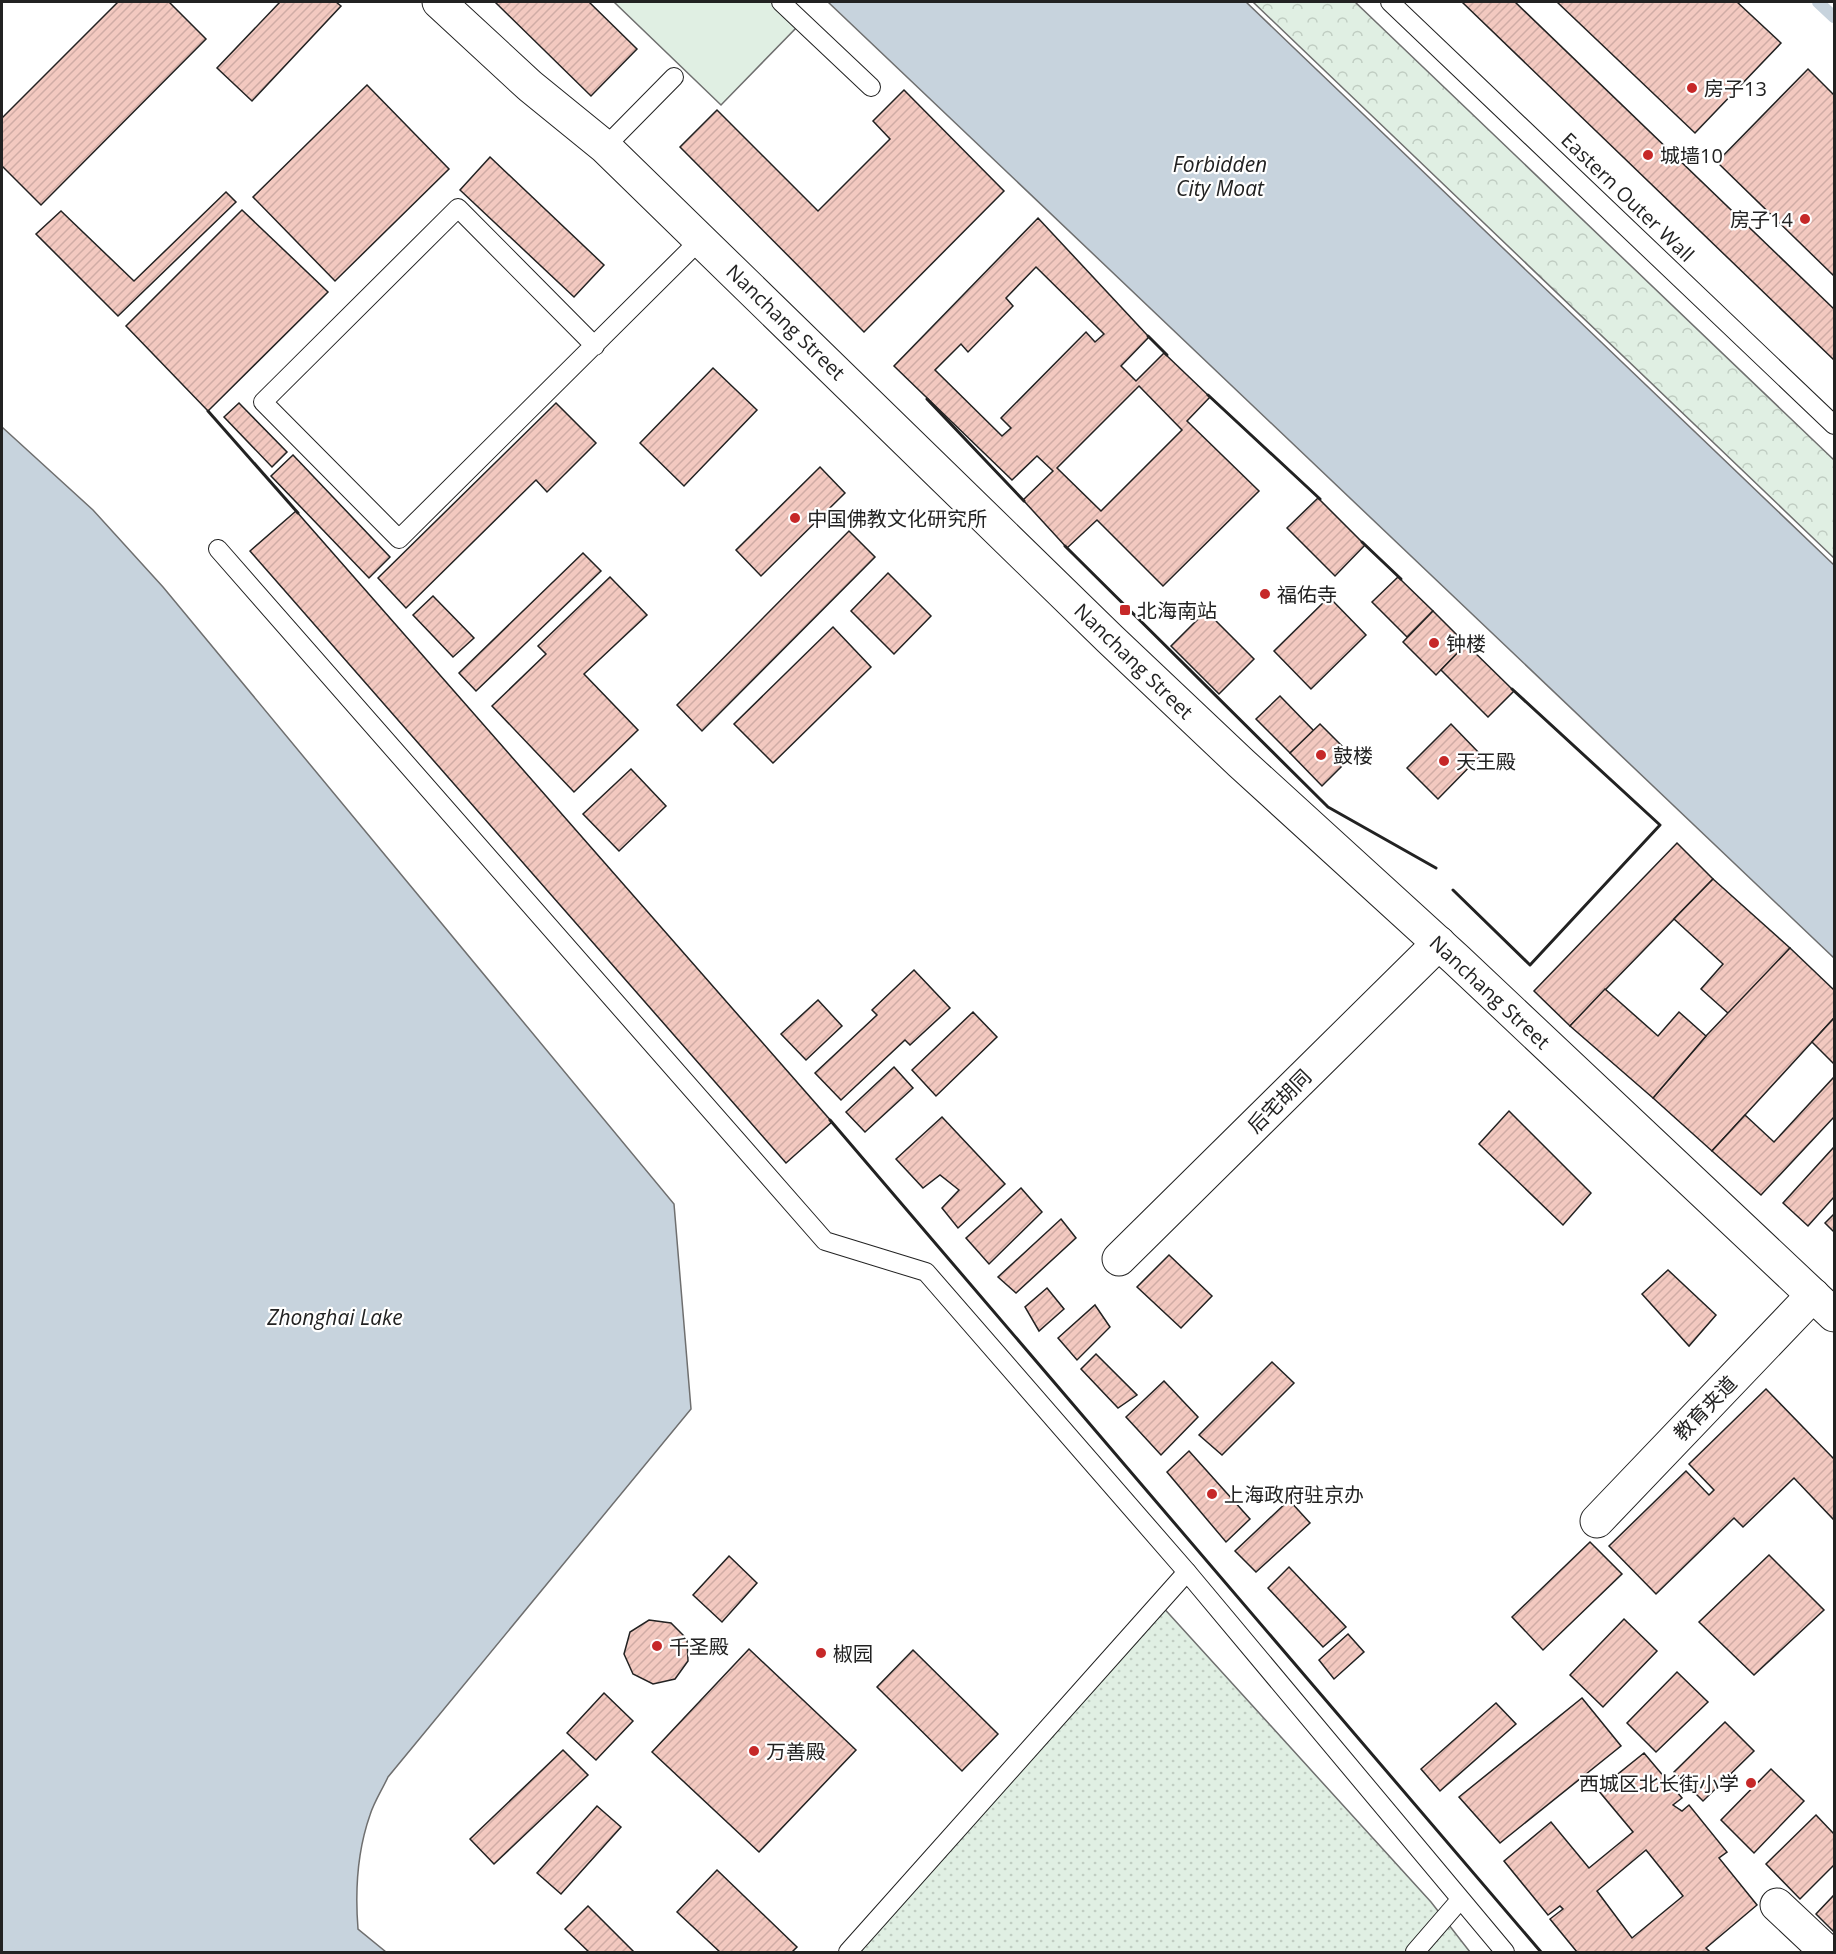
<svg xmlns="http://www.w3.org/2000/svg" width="1836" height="1954" font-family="'Open Sans','Noto Sans SC',sans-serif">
	<defs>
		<pattern id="grass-dots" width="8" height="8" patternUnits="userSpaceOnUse" patternTransform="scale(1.5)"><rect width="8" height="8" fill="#e0efe3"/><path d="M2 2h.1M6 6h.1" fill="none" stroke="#c0cdc2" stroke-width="1.8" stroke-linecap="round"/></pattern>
		<pattern id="forest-crowns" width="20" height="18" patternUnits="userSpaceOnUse" patternTransform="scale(1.5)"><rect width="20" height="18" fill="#e0efe3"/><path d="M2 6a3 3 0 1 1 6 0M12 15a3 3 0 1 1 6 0" fill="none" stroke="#c0cdc2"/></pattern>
		<pattern id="building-hatch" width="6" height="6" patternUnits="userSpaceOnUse" patternTransform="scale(1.5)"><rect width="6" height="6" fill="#f3c9c0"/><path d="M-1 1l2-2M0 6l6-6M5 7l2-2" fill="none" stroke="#d0aca5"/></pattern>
	</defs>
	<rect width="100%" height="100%" fill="#fff"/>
	<path fill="url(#grass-dots)" stroke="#6f6f6f" stroke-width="1.5" d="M1160,1604l271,298 39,50h-621z"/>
	<path fill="url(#forest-crowns)" stroke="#6f6f6f" stroke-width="1.5" d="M1253,2h102l479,458v98z"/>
	<path fill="#e0efe3" stroke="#6f6f6f" stroke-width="1.5" d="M614,2h158l26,24 -77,79z"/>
	<g fill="#c7d3dd" stroke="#6f6f6f" stroke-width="1.5">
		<path d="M828,2h418l588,563v393z"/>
		<path d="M2,427l91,83 70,77 511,617 17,205 -303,368c-6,13 -14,25 -18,38 -13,37 -15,76 -12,114l28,23h-384z"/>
	</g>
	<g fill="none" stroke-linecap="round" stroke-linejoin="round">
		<path stroke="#c7d3dd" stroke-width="12" d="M1818,2l16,15"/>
	</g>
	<g fill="url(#building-hatch)" stroke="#222" stroke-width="1.5" fill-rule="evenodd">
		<path d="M118,2h51l37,37 -165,166 -39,-39v-48z"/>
		<path d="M280,2h56l5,4 -89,95 -35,-33z"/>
		<path d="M495,2h94l48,47 -46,47z"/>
		<path d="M1462,2h53l319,307v51z"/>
		<path d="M1557,2h180l44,41 -86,90z"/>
		<path d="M1808,69l26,26v181l-117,-114z"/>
		<path d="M367,85l82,84 -114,112 -82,-84z"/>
		<path d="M904,90l100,101 -140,141 -184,-185 37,-37 101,101 72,-72 -17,-18z"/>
		<path d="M490,157l114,108 -30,32 -114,-107z"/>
		<path d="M226,192l10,10 -118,114 -82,-82 25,-23 73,70z"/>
		<path d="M242,210l86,82 -120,119 -82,-85z"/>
		<path d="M1038,218l111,119 -28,29 15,15 28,-28 46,44 -23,24 72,70 -96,95 -66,-66 -30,28 -44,-48 30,-29 -16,-15 -25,24 -118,-114zM1036,267l68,67 -9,8 -9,-10 -85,86 10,10 -9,8 -67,-66 26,-26 7,8 45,-46 -7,-8zM1139,386l43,44 -81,81 -44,-43z"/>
		<path d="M713,368l44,42 -73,76 -44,-43z"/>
		<path d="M239,403l48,49 -15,15 -48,-50z"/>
		<path d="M556,403l40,40 -49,49 -11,-12 -130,128 -28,-30z"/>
		<path d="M293,455l97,102 -21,21 -98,-102z"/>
		<path d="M820,467l25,26 -84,83 -25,-26z"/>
		<path d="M1318,498l47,47 -30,31 -48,-48z"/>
		<path d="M296,511l536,611 -46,41 -536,-612z"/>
		<path d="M849,531l26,26 -173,174 -25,-26z"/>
		<path d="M583,553l18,18 -125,120 -17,-18z"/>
		<path d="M888,573l43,43 -37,38 -43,-43z"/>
		<path d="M610,577l37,38 -63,59 54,56 -64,62 -82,-86 54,-52 -8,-8z"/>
		<path d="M1398,577l35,34 -26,26 -35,-35z"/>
		<path d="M433,596l41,42 -21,19 -40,-42z"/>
		<path d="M1329,597l37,38 -55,54 -37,-38z"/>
		<path d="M1206,611l48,48 -35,35 -48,-48z"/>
		<path d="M1433,611l33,33 -30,31 -33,-33z"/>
		<path d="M833,627l38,40 -98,96 -39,-39z"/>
		<path d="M1466,644l48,47 -26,26 -47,-47z"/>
		<path d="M1280,696l34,35 -24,22 -34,-34z"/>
		<path d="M1320,724l32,32 -30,30 -32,-33z"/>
		<path d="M1451,724l30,31 -43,44 -31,-31z"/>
		<path d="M631,769l35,37 -47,45 -36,-37z"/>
		<path d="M1677,843l36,36 -143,147 -36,-35z"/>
		<path d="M1713,879l77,69 -61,66 -28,-25 22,-25 -49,-45z"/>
		<path d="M1790,948l44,42v28l-122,133 -59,-53 53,-62z"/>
		<path d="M914,970l36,38 -40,37 -5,-5 -64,60 -26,-27 62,-58 -5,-5z"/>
		<path d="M1605,989l53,47 21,-24 27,24 -53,62 -83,-72z"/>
		<path d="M818,1000l24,26 -36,34 -25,-26z"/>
		<path d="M973,1012l24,25 -61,59 -24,-26z"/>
		<path d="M1834,1018v46l-22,-22z"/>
		<path d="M894,1067l19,21 -48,44 -19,-20z"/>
		<path d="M1834,1077v40l-73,78 -49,-44 33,-36 29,27z"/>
		<path d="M1509,1111l82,82 -28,32 -84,-81z"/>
		<path d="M942,1117l63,67 -47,44 -16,-20 17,-18 -19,-15 -17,13 -27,-29z"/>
		<path d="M1834,1147v50l-26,29 -25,-23z"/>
		<path d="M1021,1188l21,24 -53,52 -23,-26z"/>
		<path d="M1834,1214v18l-9,-9z"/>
		<path d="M1061,1219l15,19 -60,55 -18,-16z"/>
		<path d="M1169,1255l43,41 -31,32 -44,-41z"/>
		<path d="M1668,1270l48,45 -27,31 -47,-52z"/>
		<path d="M1047,1288l17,21 -25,22 -14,-24z"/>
		<path d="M1095,1305l15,22 -33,33 -19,-22z"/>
		<path d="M1096,1354l41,41 -19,13 -37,-39z"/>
		<path d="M1272,1362l22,21 -72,72 -23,-20z"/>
		<path d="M1164,1381l34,36 -37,38 -35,-38z"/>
		<path d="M1766,1389l68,70v61l-40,-42 -51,49 -9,-9 -78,76 -47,-48 77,-75 23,24 5,-5 -25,-26z"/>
		<path d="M1189,1451l61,68 -24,23 -59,-70z"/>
		<path d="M1289,1500l21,23 -54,49 -21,-21z"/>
		<path d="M1590,1542l32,32 -79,76 -31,-33z"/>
		<path d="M1769,1555l55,55 -70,65 -55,-53z"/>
		<path d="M729,1556l28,27 -35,39 -29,-27z"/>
		<path d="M1289,1567l57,60 -23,20 -55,-59z"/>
		<path d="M1624,1619l33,32 -54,56 -33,-32z"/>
		<path d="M649,1620l22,3 16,16 1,22 -13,18 -22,5 -20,-10 -9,-20 6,-22z"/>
		<path d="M1348,1634l16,18 -30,27 -15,-19z"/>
		<path d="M749,1649l107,101 -97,102 -107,-100z"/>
		<path d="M913,1650l85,84 -36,37 -85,-84z"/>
		<path d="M1677,1672l31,30 -52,50 -29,-29z"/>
		<path d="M604,1693l29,28 -37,39 -29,-27z"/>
		<path d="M1582,1698l39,48 -121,97 -41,-46z"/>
		<path d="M1496,1703l20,21 -76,67 -19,-22z"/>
		<path d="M1725,1722l29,29 -51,50 -29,-29z"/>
		<path d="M563,1750l25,25 -94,89 -24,-25z"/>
		<path d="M1644,1753l38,45 -9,7 9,6 7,-6 38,47 -8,6 38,47 -51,43 4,4h-133l-27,-33 13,-10 -3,-3 -12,9 -44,-54 47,-39 38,46 44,-36 -35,-42zM1646,1850l37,46 -51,42 -35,-47z"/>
		<path d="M1771,1769l33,32 -50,52 -33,-33z"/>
		<path d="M597,1806l24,21 -60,67 -24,-21z"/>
		<path d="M1816,1815l18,19v31l-34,34 -34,-35z"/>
		<path d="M717,1870l80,77 -5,5h-72l-43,-40z"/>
		<path d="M1834,1895v37l-18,-18z"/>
		<path d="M588,1906l46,46h-45l-24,-23z"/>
	</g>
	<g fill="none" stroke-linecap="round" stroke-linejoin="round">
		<defs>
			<g id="service">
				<path d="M781,2l90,85"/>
				<path d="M1390,2l444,423"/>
				<path d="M605,147l69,-70"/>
				<path d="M595,346l-137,-138 -195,194 136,137 302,-300"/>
				<path d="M218,549l607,692 101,31 261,300 318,380"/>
				<path d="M848,1952l339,-380"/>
				<path d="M1415,1952l45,-52"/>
			</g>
			<g id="minor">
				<path d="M1119,1259l320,-316"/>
				<path d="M1597,1521l216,-226"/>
				<path d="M1777,1905l50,47"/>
			</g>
			<path id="tertiary" d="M439,2l91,84 75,61 505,492 131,124 216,197 377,355"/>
		</defs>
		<use href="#service" stroke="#222" stroke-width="20"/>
		<use href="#minor" stroke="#222" stroke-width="35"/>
		<use href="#tertiary" stroke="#222" stroke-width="35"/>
		<use href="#service" stroke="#fff" stroke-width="18"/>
		<use href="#minor" stroke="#fff" stroke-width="33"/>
		<use href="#tertiary" stroke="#fff" stroke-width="33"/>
		<g stroke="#222" stroke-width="3">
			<path d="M1148,336l19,19"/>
			<path d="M1208,395l112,104"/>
			<path d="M927,399l97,102"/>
			<path d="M208,411l90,102"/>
			<path d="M1362,542l39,37"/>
			<path d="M1065,546l263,261 108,61"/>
			<path d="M1453,890l77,75 130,-140 -148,-136"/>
			<path d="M830,1120l711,832"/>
		</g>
	</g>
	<g fill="#c62828" stroke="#fff" stroke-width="2">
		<circle cx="1692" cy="88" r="6"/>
		<circle cx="1648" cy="155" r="6"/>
		<circle cx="1805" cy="219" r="6"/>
		<circle cx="795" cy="518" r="6"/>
		<circle cx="1265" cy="594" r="6"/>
		<rect x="1119" y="604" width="12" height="12" rx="3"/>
		<circle cx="1434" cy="643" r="6"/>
		<circle cx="1321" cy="755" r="6"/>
		<circle cx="1444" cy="761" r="6"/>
		<circle cx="1212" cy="1494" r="6"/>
		<circle cx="657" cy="1646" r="6"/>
		<circle cx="821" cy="1653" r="6"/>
		<circle cx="754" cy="1751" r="6"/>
		<circle cx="1751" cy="1783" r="6"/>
	</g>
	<g text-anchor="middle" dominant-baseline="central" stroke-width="4.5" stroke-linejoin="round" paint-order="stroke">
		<g font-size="20" fill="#222" stroke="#fff" text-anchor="start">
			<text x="1704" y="88">房子13</text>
			<text x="1660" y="155">城墙10</text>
			<text x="1793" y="219" text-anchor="end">房子14</text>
			<text x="807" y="518">中国佛教文化研究所</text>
			<text x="1277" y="594">福佑寺</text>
			<text x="1137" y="610">北海南站</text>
			<text x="1446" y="643">钟楼</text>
			<text x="1333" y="755">鼓楼</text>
			<text x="1456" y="761">天王殿</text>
			<text x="1224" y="1494">上海政府驻京办</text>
			<text x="669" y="1646">千圣殿</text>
			<text x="833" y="1653">椒园</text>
			<text x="766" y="1751">万善殿</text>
			<text x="1739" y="1783" text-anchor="end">西城区北长街小学</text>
		</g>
		<g font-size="20" fill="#222" stroke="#fff">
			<text transform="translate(1628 197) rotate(44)">Eastern Outer Wall</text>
			<text transform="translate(786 322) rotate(44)">Nanchang Street</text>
			<text transform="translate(1134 661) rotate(44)">Nanchang Street</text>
			<text transform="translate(1490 992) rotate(43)">Nanchang Street</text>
			<text transform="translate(1279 1101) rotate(-45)">后宅胡同</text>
			<text transform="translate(1705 1408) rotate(-46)">教育夹道</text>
		</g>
		<g font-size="21" font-style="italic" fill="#222" stroke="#fff">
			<text x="1220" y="164">Forbidden<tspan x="1220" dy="24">City Moat</tspan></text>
			<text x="335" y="1317">Zhonghai Lake</text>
		</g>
	</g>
	<rect width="1836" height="1954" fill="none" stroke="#222222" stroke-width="6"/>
</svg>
